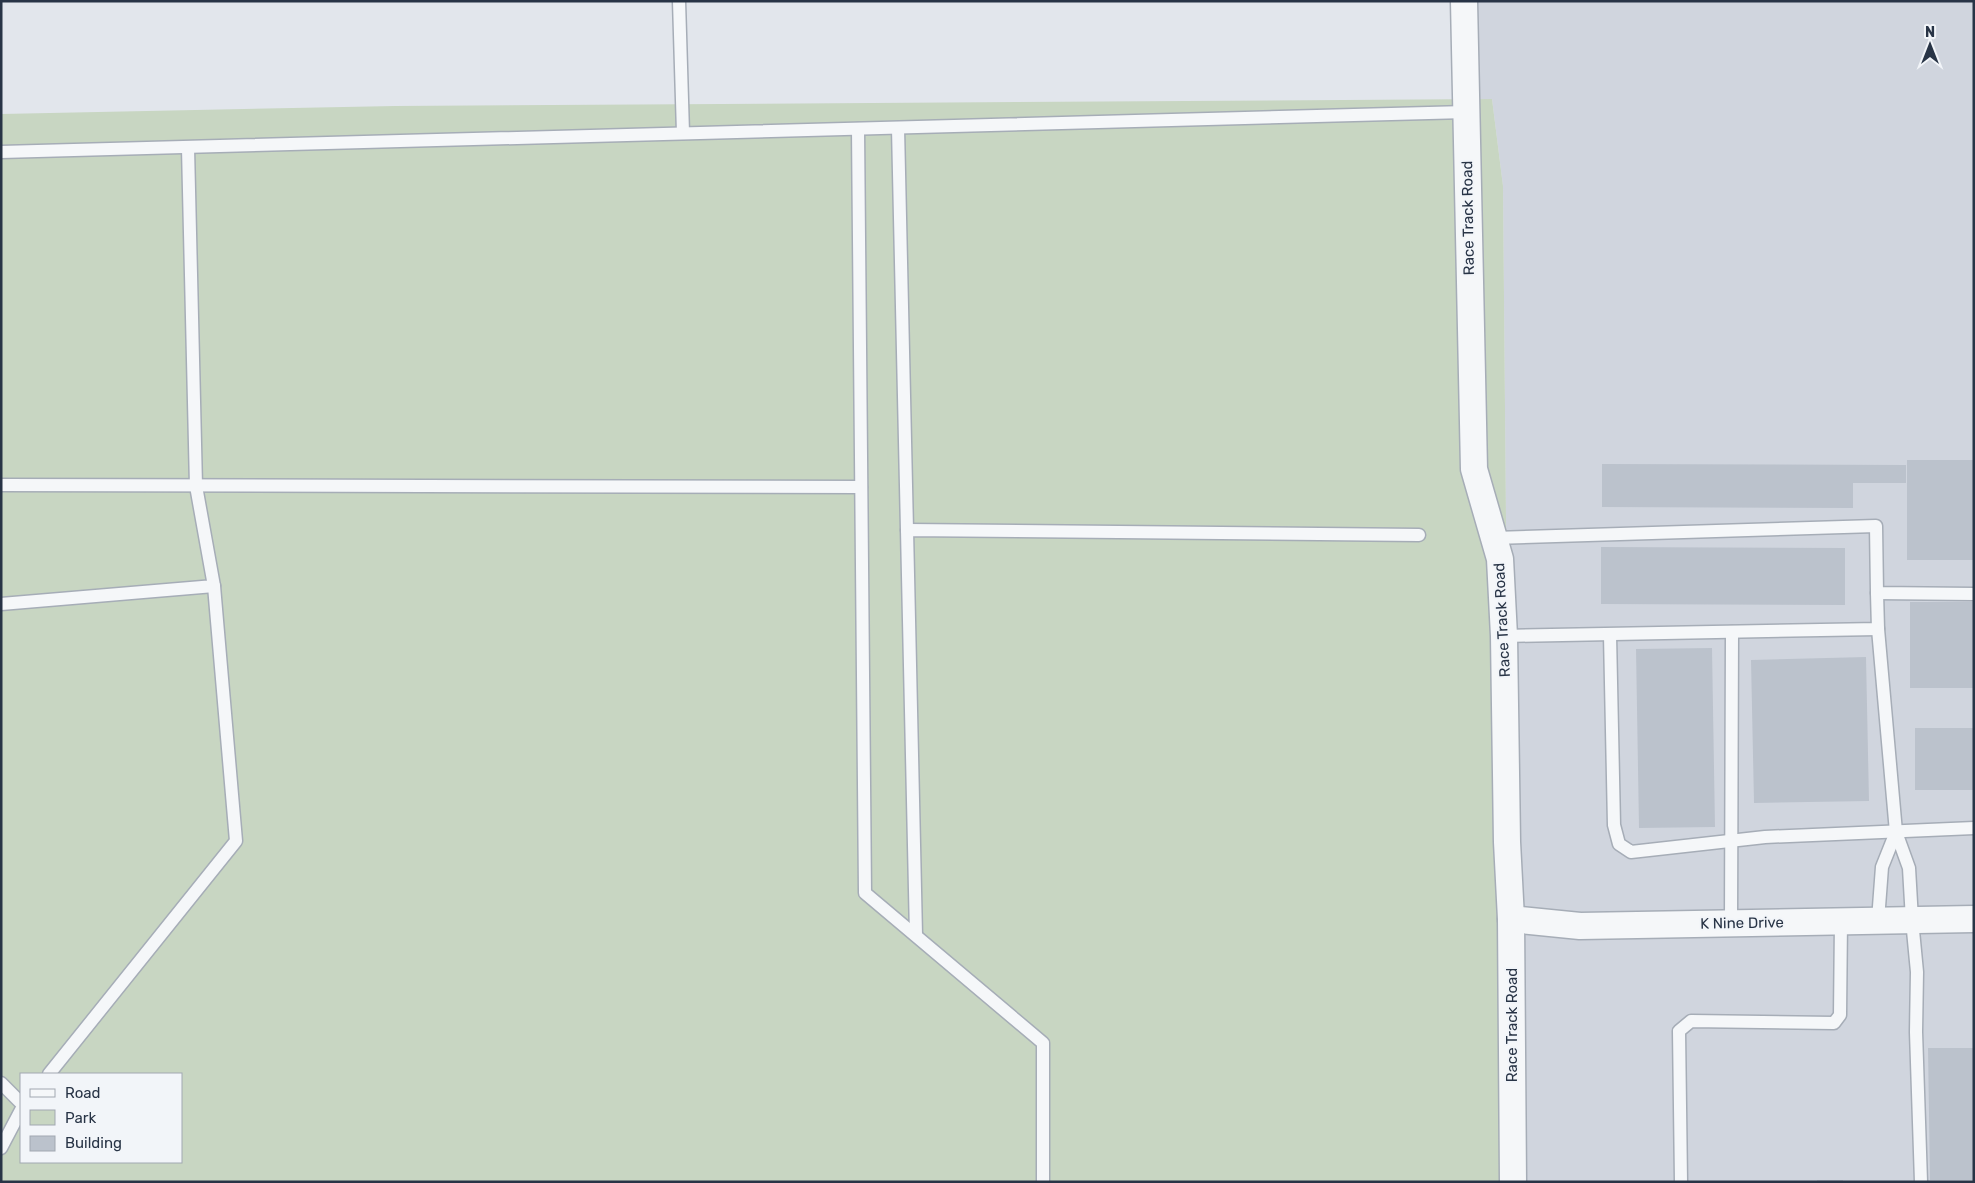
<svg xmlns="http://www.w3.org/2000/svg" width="1975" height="1183" font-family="Rubik,sans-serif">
	<rect width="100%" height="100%" fill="#e2e6ec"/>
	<path fill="#d0d5de" d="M1460,1h514v1181h-462l-9,-996 -11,-87h-31z"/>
	<path fill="#c8d6c2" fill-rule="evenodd" d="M1492,99l11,87 9,996h-1511v-1068l394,-8zM21,1074h160v88h-160z"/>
	<g fill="#bbc2cc">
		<rect x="1907" y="460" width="67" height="100"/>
		<path d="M1602,464l304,1v18h-53v25l-251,-1z"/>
		<path d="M1601,547l244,1v57l-244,-1z"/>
		<rect x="1910" y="602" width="64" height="86"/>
		<path d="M1712,648l3,179 -76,1 -3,-179z"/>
		<path d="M1866,657l3,144 -115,2 -3,-143z"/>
		<rect x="1915" y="728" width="59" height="62"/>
		<path d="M1928,1048h46v132h-44z"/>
		<rect x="1817" y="1180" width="26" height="2"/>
	</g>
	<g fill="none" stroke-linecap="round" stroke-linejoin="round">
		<defs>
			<g id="service">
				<path d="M679,1l4,132"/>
				<path d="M898,128l9,402"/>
				<path d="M858,129l7,764 178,150v139"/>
				<path d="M1,152l1465,-40"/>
				<path d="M1,485l860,2"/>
				<path d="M1494,538l382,-12 1,67 97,1"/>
				<path d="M1,604l213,-18 -18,-100 -8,-338"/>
				<path d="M1878,629l18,203 13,36 3,52 5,52 -1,60 5,150"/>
				<path d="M1610,635l4,190 5,19 12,8 134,-15 209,-9"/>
				<path d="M1504,636l374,-7 -1,-36"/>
				<path d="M1878,920l4,-53 14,-35"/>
				<path d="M1731,923l1,-291"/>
				<path d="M916,935l-9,-405 512,5"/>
				<path d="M49,1074l187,-233 -22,-255"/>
				<path d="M1,1083l20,20"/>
				<path d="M1,1148l20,-38"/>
				<path d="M1681,1182l-2,-151 12,-10 143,2 6,-8 1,-94"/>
			</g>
			<g id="minor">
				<path d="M1464,1l10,468 26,90 4,77 3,206 4,77 2,263"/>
				<path d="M1511,919l69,7 394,-7"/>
			</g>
		</defs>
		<use href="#service" stroke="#a6adb7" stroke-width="15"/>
		<use href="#minor" stroke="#a6adb7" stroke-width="29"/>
		<use href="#service" stroke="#f5f7f9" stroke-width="12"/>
		<use href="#minor" stroke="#f5f7f9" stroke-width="26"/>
	</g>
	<g text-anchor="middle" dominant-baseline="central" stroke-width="4" stroke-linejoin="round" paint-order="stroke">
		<g font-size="15" fill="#283446" stroke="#f2f5f9">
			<text transform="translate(1468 218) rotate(-91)">Race Track Road</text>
			<text transform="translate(1502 620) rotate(-93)">Race Track Road</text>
			<text transform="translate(1742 923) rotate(-1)">K Nine Drive</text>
			<text transform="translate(1512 1025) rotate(-90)">Race Track Road</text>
		</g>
	</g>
	<rect width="1975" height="1183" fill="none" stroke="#283446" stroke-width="5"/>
	<rect x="20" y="1073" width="162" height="90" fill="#f2f5f9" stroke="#a1a8b1"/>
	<rect x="30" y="1089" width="25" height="8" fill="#f5f7f9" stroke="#a1a8b1"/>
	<text x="65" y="1098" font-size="15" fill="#283446">Road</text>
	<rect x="30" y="1110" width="25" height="15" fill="#c8d6c2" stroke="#a1a8b1"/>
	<text x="65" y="1123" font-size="15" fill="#283446">Park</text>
	<rect x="30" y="1136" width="25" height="15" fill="#bbc2cc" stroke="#a1a8b1"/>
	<text x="65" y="1148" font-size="15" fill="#283446">Building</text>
	<g transform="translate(1930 45)" stroke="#f2f5f9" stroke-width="4" paint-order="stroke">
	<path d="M0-4L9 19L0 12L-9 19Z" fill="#283446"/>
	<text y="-8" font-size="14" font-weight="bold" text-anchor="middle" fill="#283446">N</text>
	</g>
</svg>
